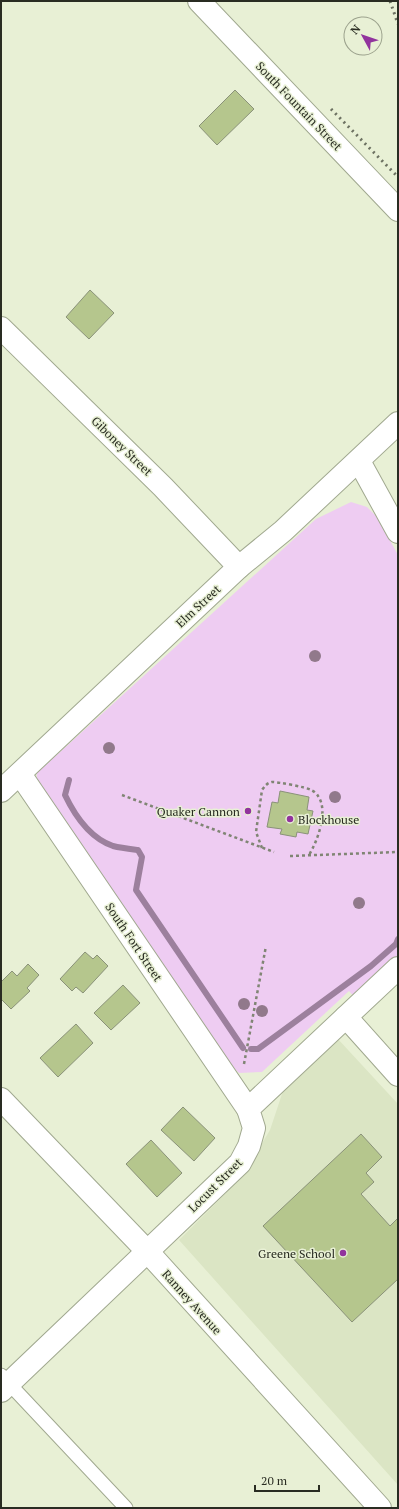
<svg xmlns="http://www.w3.org/2000/svg" width="399" height="1509" font-family="'PT Serif',serif">
	<rect width="100%" height="100%" fill="#e8f0d5"/>
	<path fill="#dbe5c4" d="M337,1038l61,66v381l-219,-245 63,-63 28,-47 13,-39z"/>
	<path fill="#eeccf2" d="M351,502l16,5 10,10 21,38v408l-41,37 -8,-9 -87,81 -23,1 -14,-14 -189,-271 1,-15 279,-254z"/>
	<g fill="none" stroke-linecap="round" stroke-linejoin="round">
		<g stroke="#9c809d" stroke-width="6">
			<path d="M69,780l-4,15c10,21 25,43 48,51 8,2 17,3 25,4l4,7 -6,33 107,158"/>
			<path d="M251,1049h7l113,-83 25,-22 2,-5"/>
		</g>
	</g>
	<g fill="#b5c68d" stroke="#8a9279">
		<path d="M235,90l19,19 -37,36 -18,-19z"/>
		<path d="M90,290l24,23 -25,26 -23,-22z"/>
		<path d="M280,791l29,6 -2,13 6,1 -5,23 -11,-2 -1,5 -16,-3 2,-5 -15,-2 5,-25 6,1z"/>
		<path d="M85,952l8,7 4,-4 11,11 -25,27 -7,-6 -4,4 -12,-12z"/>
		<path d="M28,964l11,11 -12,13 3,3 -19,18 -10,-10v-17l11,-11 5,5z"/>
		<path d="M123,985l17,18 -29,27 -17,-17z"/>
		<path d="M76,1024l17,19 -35,34 -18,-19z"/>
		<path d="M183,1107l32,31 -21,23 -33,-31z"/>
		<path d="M361,1134l21,23 -16,16 8,9 -13,12 29,32 8,-8v61l-46,43 -89,-96z"/>
		<path d="M151,1140l31,33 -25,24 -31,-33z"/>
	</g>
	<g fill="none" stroke-linecap="round" stroke-linejoin="round">
		<defs>
			<path id="service" d="M1,1375l125,133"/>
			<g id="minor">
				<path d="M199,1l199,209"/>
				<path d="M1,328l162,159 76,80"/>
				<path d="M359,461l39,71"/>
				<path d="M20,774l228,335"/>
				<path d="M1,791l238,-224 44,-36 115,-108"/>
				<path d="M346,1017l52,58"/>
				<path d="M1,1099l146,152 233,257"/>
				<path d="M1,1391l239,-228 9,-17 5,-18 -6,-19 150,-141"/>
			</g>
		</defs>
		<use href="#service" stroke="#a0a88f" stroke-width="15"/>
		<use href="#minor" stroke="#a0a88f" stroke-width="24"/>
		<g stroke="#808574" stroke-width="2.5" stroke-dasharray="3 3" stroke-linecap="butt">
			<path d="M122,795l152,57"/>
			<path d="M262,848l-6,-16 6,-42c3,-4 5,-7 10,-8 6,0 34,5 39,8 3,1 6,4 7,6 11,15 -1,46 -9,59"/>
			<path d="M290,856l108,-4"/>
			<path d="M244,1064l22,-118"/>
		</g>
		<use href="#service" stroke="#fff" stroke-width="13"/>
		<use href="#minor" stroke="#fff" stroke-width="22"/>
		<g stroke="#6d7262" stroke-width="3" stroke-dasharray="2 4" stroke-linecap="butt">
			<path d="M390,1l8,23"/>
			<path d="M331,109l67,68"/>
		</g>
	</g>
	<g fill="#91798b">
		<circle cx="315" cy="656" r="6"/>
		<circle cx="109" cy="748" r="6"/>
		<circle cx="335" cy="797" r="6"/>
		<circle cx="359" cy="903" r="6"/>
		<circle cx="244" cy="1004" r="6"/>
		<circle cx="262" cy="1011" r="6"/>
	</g>
	<g fill="#91339d" stroke="#e8f0d5" stroke-width="1.5">
		<circle cx="248" cy="811" r="4"/>
		<circle cx="290" cy="819" r="4"/>
		<circle cx="343" cy="1253" r="4"/>
	</g>
	<g text-anchor="middle" dominant-baseline="central" stroke-width="3" stroke-linejoin="round" paint-order="stroke">
		<g font-size="12" fill="#292c22" stroke="#e8f0d5">
			<text transform="translate(299 106) rotate(46)">South Fountain Street</text>
			<text transform="translate(122 446) rotate(44)">Giboney Street</text>
			<text transform="translate(198 606) rotate(-43)">Elm Street</text>
			<text transform="translate(134 942) rotate(56)">South Fort Street</text>
			<text transform="translate(215 1185) rotate(-45)">Locust Street</text>
			<text transform="translate(192 1302) rotate(48)">Ranney Avenue</text>
		</g>
		<g font-size="12" fill="#292c22" stroke="#e8f0d5" text-anchor="end">
			<text x="240" y="811">Quaker Cannon</text>
			<text x="298" y="819" text-anchor="start">Blockhouse</text>
			<text x="335" y="1253">Greene School</text>
		</g>
	</g>
	<rect width="399" height="1509" fill="none" stroke="#292c22" stroke-width="4"/>
	<g transform="translate(363 36) rotate(310)"><circle r="19" fill="#e8f0d5" stroke="#9ca28d"/>
	<path d="M0-3L7 15L0 10L-7 15Z" fill="#91339d"/>
	<text y="-6" font-size="11" font-weight="bold" text-anchor="middle" fill="#292c22">N</text>
	</g>
	<path d="M255 1485v6h64v-6" fill="none" stroke="#292c22" stroke-width="2"/>
	<text x="261" y="1485" font-size="12" fill="#292c22" stroke="#e8f0d5" stroke-width="3" paint-order="stroke">20 m</text>
</svg>
